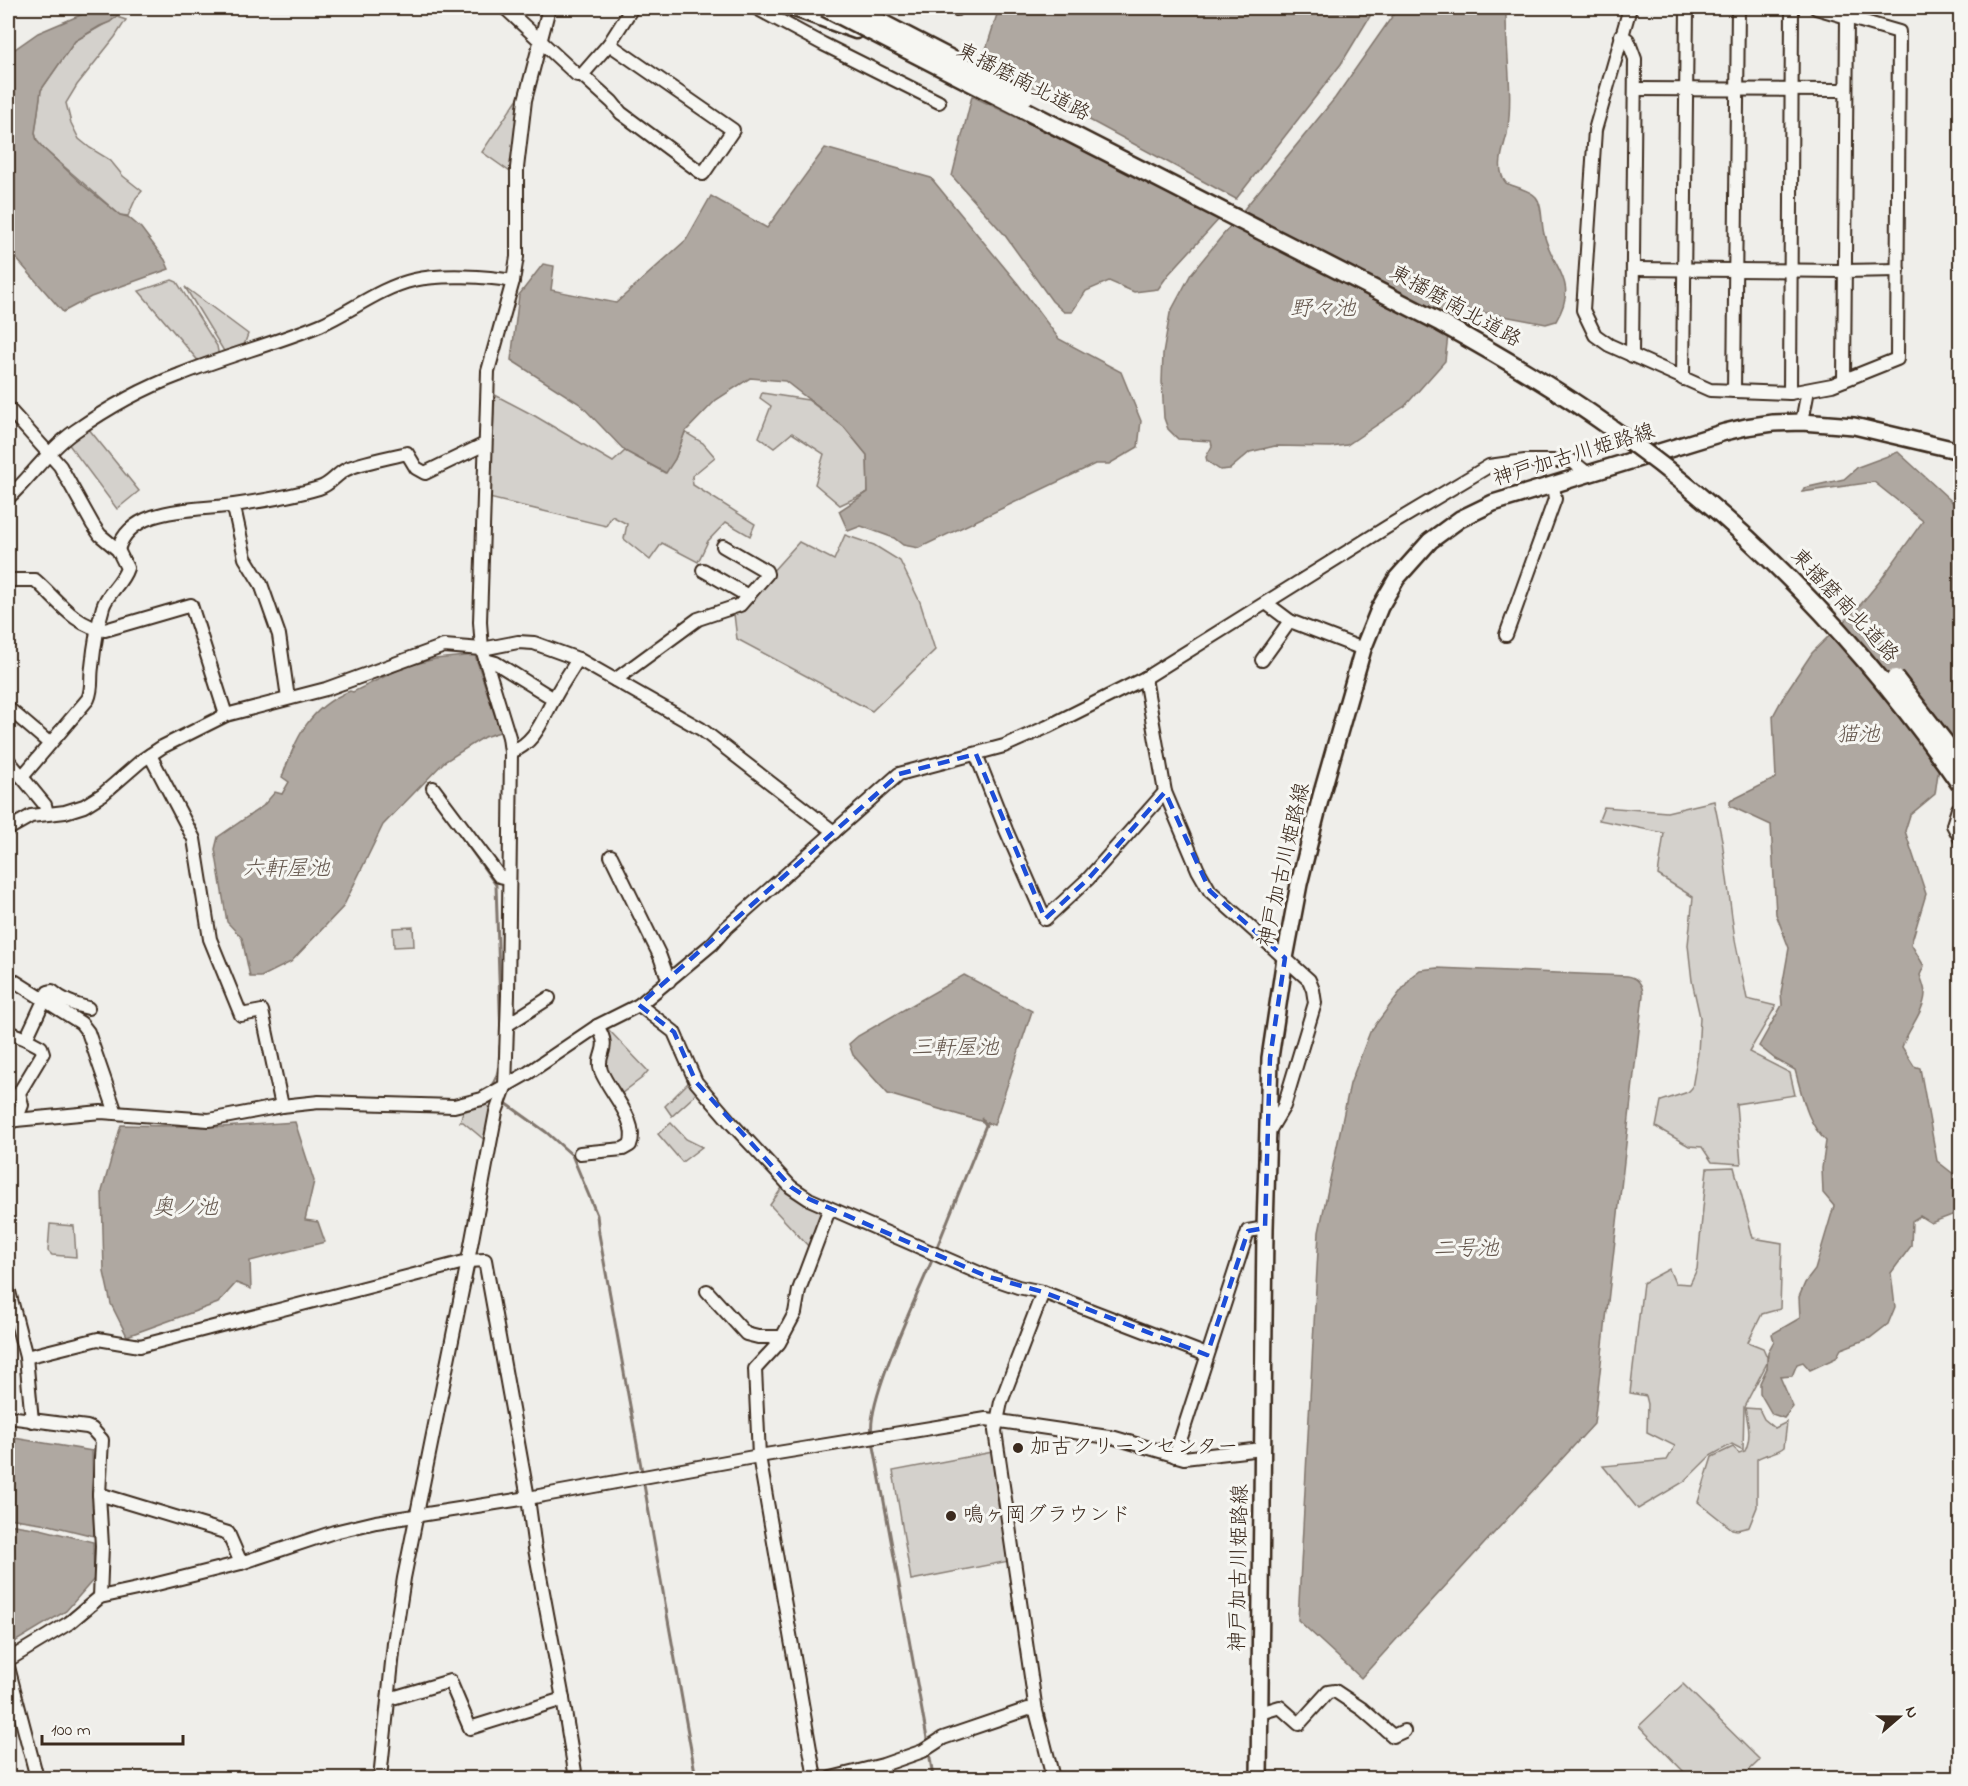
<svg xmlns="http://www.w3.org/2000/svg" width="1968" height="1786" font-family="'Indie Flower','Klee One',sans-serif">
	<rect width="100%" height="100%" fill="#efeeea"/>
	<filter id="ink" filterUnits="userSpaceOnUse"><feTurbulence type="fractalNoise" baseFrequency=".0167" numOctaves="2"/><feDisplacementMap in="SourceGraphic" scale="12" xChannelSelector="R" yChannelSelector="G"/><feConvolveMatrix kernelMatrix="1 2 1 2 8 2 1 2 1" color-interpolation-filters="sRGB"/></filter>
	<g filter="url(#ink)">
		<g fill="#d4d1cc" stroke="#887e75" stroke-width="1.5">
			<path d="M117,17l9,3 -11,17 -38,48 -11,18 5,20 8,16 11,9 20,12 13,16 19,15 -6,7 -8,18 -8,-1 -76,-66 -7,-8 -2,-8 6,-43 34,-49z"/>
			<path d="M518,98l4,2 -9,74 -31,-22z"/>
			<path d="M172,280l5,2 40,64 2,11 -18,7 -62,-73z"/>
			<path d="M185,287l63,47 -6,17 -17,2z"/>
			<path d="M762,393l46,7 36,27 23,28 1,37 -28,13 -25,-21 9,-30 -32,-21 -18,15 -15,-11 12,-31 -11,-8z"/>
			<path d="M495,395l40,21 78,46 12,-11 40,22 10,-14 10,-27 18,11 12,14 -23,19 1,9 62,39 -5,12 -24,-14 -18,19 -10,21 -36,-19 -12,17 -26,-21 3,-15 -15,-8 -6,10 -117,-28z"/>
			<path d="M88,428l51,63 -22,18 -50,-67z"/>
			<path d="M845,535l29,10 26,16 20,41 15,48 -63,61 -135,-72 -3,-25 65,-72 35,18z"/>
			<path d="M1714,801l8,39 13,100 12,59 29,7 -27,46 41,21 5,22 -59,9 5,60 -29,-2 -10,-15 -13,-1 -33,-19 5,-26 27,-9 4,-4 6,-35 2,-36 -8,-36 -4,-36 5,-48 -35,-22 6,-42 -65,-13 5,-13 63,5z"/>
			<path d="M413,927l1,19 -20,1 -1,-19z"/>
			<path d="M607,1028l41,43 -6,7 -24,18 -15,-29 1,-33z"/>
			<path d="M693,1078l6,11 -6,8 -21,19 -7,-10z"/>
			<path d="M483,1105h4l4,6 -4,31 -24,-20h-3l3,-10z"/>
			<path d="M671,1123l15,16 16,8 -20,15 -24,-28z"/>
			<path d="M1734,1167l19,71 29,5 -2,66 -18,5 -14,28 15,6 4,9v6l-23,44 -1,43 -11,-6 -22,12 -25,25 -47,28 -35,-43 64,-6 8,-14 -28,-14 1,-28 -2,-8 -16,-3 13,-110 26,-14 6,14 15,1 7,-15 10,-101z"/>
			<path d="M784,1185l41,26 -14,38 -41,-44z"/>
			<path d="M50,1224l24,2 2,31 -24,-2 -4,-4z"/>
			<path d="M1745,1408l14,1 5,10 11,9 12,-6 -3,25c-8,7 -18,6 -27,12v48l-8,20 -12,3 -5,-1 -34,-27 14,-45 21,-10 6,6 6,-2c7,-15 3,-27 0,-43z"/>
			<path d="M993,1452l16,109 -98,19 -18,-109z"/>
			<path d="M1683,1684l77,76 -19,18h-51l-51,-52z"/>
		</g>
		<g fill="#afa8a1" stroke="#81766d" stroke-width="1.5">
			<path d="M97,8h23v5l-10,9 -10,4 -25,15 -34,49 -6,43 2,8 7,8 39,36 37,30 8,2 13,11 24,32 4,9 -78,28 -28,15 -55,-63v-197l4,-1 26,-18z"/>
			<path d="M999,8h376l-34,56 -105,135 -254,-137z"/>
			<path d="M1398,8h108c-1,41 8,85 1,126 -4,16 -12,35 -1,49 9,4 24,7 30,14 7,9 5,26 8,37 9,37 36,46 12,87l-10,3 -80,-15 -6,1 -12,25 -3,26 -40,45 -58,39 -16,2 -56,-1 -25,6 -20,17 -10,1 -13,-9 -1,-4 6,-11 -1,-5 -33,-2 -10,-10 -4,-11 -2,-36 1,-28 7,-41 21,-39 144,-176z"/>
			<path d="M972,96l249,121 -53,58 -10,14 -24,3 -25,-11 -23,10 -14,21h-8l-12,-11 -48,-67 -52,-58z"/>
			<path d="M825,148l106,30 87,106 41,55 62,33 20,49 -3,26 -29,17h-14l-176,84 -16,-3 -9,-7 -33,-12 -13,5 -9,-20 29,-19 -1,-37 -23,-28 -59,-46 -35,-3 -34,22 -31,32 -10,27 -9,14 -41,-22 -45,-47 -69,-44 8,-65 24,-31 11,2 -3,24 65,13 70,-63 25,-44 56,32z"/>
			<path d="M1898,452l62,57v226l-19,17 -6,42 -25,21 -5,16 21,63 -15,50 13,22 -4,9c2,6 5,13 5,19 -1,18 -17,35 -23,53l12,19 6,2 17,93 23,18v33l-29,11 -11,-7 -8,5 -1,25 -20,27 4,34 -7,17 -18,14 -29,11 -5,9 -26,12 -7,-8 -6,2 -5,12 -12,1 13,30 -9,11 -12,-4 -12,-21v-10l7,-15 1,-16 6,-11 -2,-7 28,-16 -1,-21 6,-14 10,-13 19,-64 -11,-13 -1,-25 4,-27c-19,-17 -24,-47 -31,-71l-20,-11 -16,-13 23,-41 -1,-12 8,-45 -13,-34 -5,-89 -41,-19v-5l46,-23 -3,-62 13,-24 26,-39 49,-49 19,-23 43,-60 -49,-39 -72,10 2,-4 40,-9 14,-12z"/>
			<path d="M475,655l25,77 -16,5 -40,25 -61,63 -40,82 -52,55 -30,15h-11l-8,-39 -15,-16 -12,-73 3,-12 45,-31 12,-14 7,2 7,-12 -7,-5c15,-40 26,-69 68,-86l3,1 51,-25 31,-8z"/>
			<path d="M1437,968l190,8c10,1 16,8 16,19l-49,429 -233,254 -63,-58 21,-388 31,-148 20,-52 42,-56 8,-6z"/>
			<path d="M964,975l68,36 -38,114 -106,-31 -35,-39 -4,-11 9,-8z"/>
			<path d="M295,1122l19,59 -9,39 13,2 7,20 -75,19 1,28 -15,-6 -18,20 -91,33 -16,-32 -7,-32 -2,-81 19,-66 101,2z"/>
			<path d="M8,1437l84,14 2,85 -53,-13 -33,-5z"/>
			<path d="M8,1524l32,5 53,13 1,37 -28,32 -58,35z"/>
		</g>
		<g fill="none" stroke-linecap="round" stroke-linejoin="round">
			<g stroke="#81766d" stroke-width="3">
				<path d="M461,836l35,49 5,152"/>
				<path d="M492,1085c8,-11 7,-25 8,-39"/>
				<path d="M507,1104l39,28 26,23 25,60 2,19 43,238"/>
				<path d="M935,1252l51,-127 -4,-6"/>
				<path d="M872,1434c-6,-33 46,-140 61,-176"/>
				<path d="M873,1441l55,303"/>
				<path d="M643,1479l53,299"/>
				<path d="M929,1751l4,27"/>
			</g>
			<defs>
				<g id="minor">
					<path d="M505,8l72,67h5l27,-31 23,-36"/>
					<path d="M756,8l67,36 116,58"/>
					<path d="M955,8l2,1"/>
					<path d="M1630,8l-35,122 -12,180 12,25 14,10 101,45 80,3 26,-5 16,-3 65,-26 2,-327 -83,-24"/>
					<path d="M1621,35l7,5 7,19 -3,297"/>
					<path d="M582,75l30,27 9,11 82,61 30,-44 -124,-86"/>
					<path d="M1635,89l211,1"/>
					<path d="M1633,269l211,2 54,-1"/>
					<path d="M1683,379l4,-371"/>
					<path d="M1844,380l3,-363"/>
					<path d="M1734,391l4,-383"/>
					<path d="M1790,393l2,-385"/>
					<path d="M8,408l52,58 33,59 7,10 18,15 9,18c-5,16 -20,25 -24,39 -6,20 -9,40 -11,60 -2,12 1,21 -4,32l-66,78"/>
					<path d="M1802,422l6,-32"/>
					<path d="M8,498c23,-21 41,-49 67,-67 30,-21 69,-43 104,-56 46,-19 95,-31 141,-50 32,-14 59,-37 94,-45 25,-6 73,-4 99,1"/>
					<path d="M230,506l5,6 10,46 16,26 18,51 9,63"/>
					<path d="M118,550c12,-45 79,-39 116,-45 28,-4 58,-9 85,-17 11,-3 17,-13 26,-18 12,-7 47,-13 62,-17l9,15 9,5 60,-29"/>
					<path d="M703,570l45,26"/>
					<path d="M8,580h27c21,18 40,47 70,50l86,-25 35,110"/>
					<path d="M1266,603l24,18 73,28"/>
					<path d="M1506,635l49,-136 -2,-14"/>
					<path d="M485,660l11,3 58,36"/>
					<path d="M1262,660l28,-39"/>
					<path d="M1145,678l20,114 33,78 12,21 99,89 4,10 2,13 -31,103 -16,27"/>
					<path d="M615,680l83,-61 42,-14 27,-31 -1,-3 -43,-25"/>
					<path d="M8,708l41,35"/>
					<path d="M511,752c26,-10 32,-35 45,-57 7,-13 15,-24 22,-36"/>
					<path d="M976,754l30,76 39,89 43,-40 77,-87"/>
					<path d="M150,755l44,84 16,100 31,76 21,-4 20,95"/>
					<path d="M8,760l37,45 2,9"/>
					<path d="M433,788l66,88 9,2"/>
					<path d="M1960,808l-2,1 -5,16 7,13"/>
					<path d="M8,829l23,-13 34,-4 19,-6 19,-12 38,-33 21,-14 64,-32 100,-26 118,-43 38,3 36,-7 16,1 44,16 123,70 133,103"/>
					<path d="M611,856l48,98 10,27"/>
					<path d="M8,977l73,46 7,9 28,81"/>
					<path d="M639,1005l35,27 22,50 36,42 59,63 18,12 177,77 32,11 25,5 164,63"/>
					<path d="M507,1025l42,-27"/>
					<path d="M8,1032l18,7"/>
					<path d="M16,1120l6,-15 -3,-12 24,-40 -2,-6 -15,-8 22,-47 4,-1c11,10 22,14 36,17"/>
					<path d="M8,1123l8,-3 85,-8 108,8 73,-14 37,-4 135,4 28,-7 46,-26 71,-48 40,-20 73,-61 15,-17 172,-153 105,-28 43,-19 98,-49 242,-151 102,-61 36,-5h47l16,13"/>
					<path d="M580,1153l43,-4 7,-4c10,-23 -21,-53 -29,-74 -6,-17 12,-21 -4,-45"/>
					<path d="M8,1288l18,69 6,64"/>
					<path d="M707,1291l39,43 12,3h24"/>
					<path d="M1043,1292l-42,110 -6,29 41,280 17,67"/>
					<path d="M26,1357l72,-18 42,7 328,-85 17,-1 43,238 7,51 28,150 13,79"/>
					<path d="M8,1417l79,10 5,2 10,11 -3,54 129,39 13,30"/>
					<path d="M1175,1456l73,-225 17,-3"/>
					<path d="M99,1494l3,52 -2,51"/>
					<path d="M8,1660l61,-37 31,-26 37,-8 104,-26 93,-31 42,-10 152,-24 231,-42 227,-37 129,19 69,20 78,-9"/>
					<path d="M8,1667l29,111"/>
					<path d="M389,1699l61,-18 20,47 93,-29"/>
					<path d="M1260,1713l20,-6 19,17 29,-32 7,-1 27,18 31,27 11,-5"/>
					<path d="M380,1778l14,-135 10,-65 64,-317 28,-149 9,-25 3,-92 3,-243 -2,-15 -27,-88 -2,-27 8,-251 25,-90 4,-24v-89l8,-68 24,-92"/>
					<path d="M815,1778l-56,-322 -4,-87 24,-26 16,-30 4,-23 30,-80"/>
					<path d="M831,1778l52,-13 40,-14 20,-13 85,-29 8,2"/>
				</g>
				<path id="major" d="M1259,1778l6,-550 5,-170 15,-100 14,-74 22,-88 42,-147 17,-42 17,-29 33,-37 30,-22 33,-16 232,-71 21,-5 27,-4 29,-1 52,4 106,25"/>
				<path id="highway" d="M795,8l61,22"/>
			</defs>
			<use href="#minor" stroke="#3b2a1e" stroke-width="16"/>
			<use href="#major" stroke="#3b2a1e" stroke-width="20"/>
			<use href="#highway" stroke="#3b2a1e" stroke-width="21"/>
			<use href="#minor" stroke="#f6f6f2" stroke-width="12"/>
			<use href="#major" stroke="#f6f6f2" stroke-width="15"/>
			<use href="#highway" stroke="#f6f6f2" stroke-width="16"/>
			<defs>
				<g id="highway-bridge">
					<path d="M825,8l616,315c54,30 108,61 159,97 142,98 262,223 360,364"/>
					<path d="M853,8l172,89"/>
					<path d="M1895,678l65,84"/>
				</g>
			</defs>
			<use href="#highway-bridge" stroke="#3b2a1e" stroke-width="21" stroke-linecap="butt"/>
			<use href="#highway-bridge" stroke="#f6f6f2" stroke-width="16"/>
		</g>
	</g>
	<path fill="none" stroke="#1d4ed8" stroke-width="4.5" stroke-dasharray="12 8" stroke-linejoin="round" d="M976,754l69,165 43,-40 77,-87 45,99 75,67 -15,100 -5,170 -17,3 -41,124 -164,-63 -57,-16 -177,-77 -18,-12 -95,-105 -22,-50 -35,-27 260,-231z"/>
	<g fill="#3b2a1e" stroke="#f6f6f2" stroke-width="2">
		<circle cx="1018" cy="1448" r="6"/>
		<circle cx="951" cy="1516" r="6"/>
	</g>
	<g text-anchor="middle" dominant-baseline="central" stroke-width="6" stroke-linejoin="round" paint-order="stroke">
		<g font-size="21" fill="#3b2a1e" stroke="#f6f6f2">
			<text transform="translate(1023 83) rotate(27)">東播磨南北道路</text>
			<text transform="translate(1455 307) rotate(29)">東播磨南北道路</text>
			<text transform="translate(1574 456) rotate(-17)">神戸加古川姫路線</text>
			<text transform="translate(1844 606) rotate(47)">東播磨南北道路</text>
			<text transform="translate(1285 865) rotate(-77)">神戸加古川姫路線</text>
			<text transform="translate(1240 1568) rotate(-89)">神戸加古川姫路線</text>
		</g>
		<g font-size="21" fill="#3b2a1e" stroke="#f6f6f2" text-anchor="start">
			<text x="1030" y="1448">加古クリーンセンター</text>
			<text x="963" y="1516">鳴ヶ岡グラウンド</text>
		</g>
		<g font-size="22" font-style="italic" fill="#64564c" stroke="#f6f6f2">
			<text x="1323" y="310">野々池</text>
			<text x="1858" y="736">猫池</text>
			<text x="286" y="870">六軒屋池</text>
			<text x="955" y="1049">三軒屋池</text>
			<text x="185" y="1209">奥ノ池</text>
			<text x="1466" y="1250">二号池</text>
		</g>
	</g>
	<rect width="1968" height="1786" fill="none" stroke="#f6f6f2" stroke-width="30"/>
	<rect x="15" y="15" width="1938" height="1756" fill="none" stroke="#3b2a1e" stroke-width="2" filter="url(#ink)"/>
	<g transform="translate(1899 1717) rotate(70)" stroke="#f6f6f2" stroke-width="4.5" paint-order="stroke">
	<path d="M0-4.5L10 22L0 15L-10 22Z" fill="#3b2a1e"/>
	<text y="-9" font-size="16" font-weight="bold" text-anchor="middle" fill="#3b2a1e">N</text>
	</g>
	<path d="M42 1735v9h141v-9" fill="none" stroke="#3b2a1e" stroke-width="3"/>
	<text x="51" y="1735" font-size="18" fill="#3b2a1e" stroke="#f6f6f2" stroke-width="4.5" paint-order="stroke">100 m</text>
</svg>
